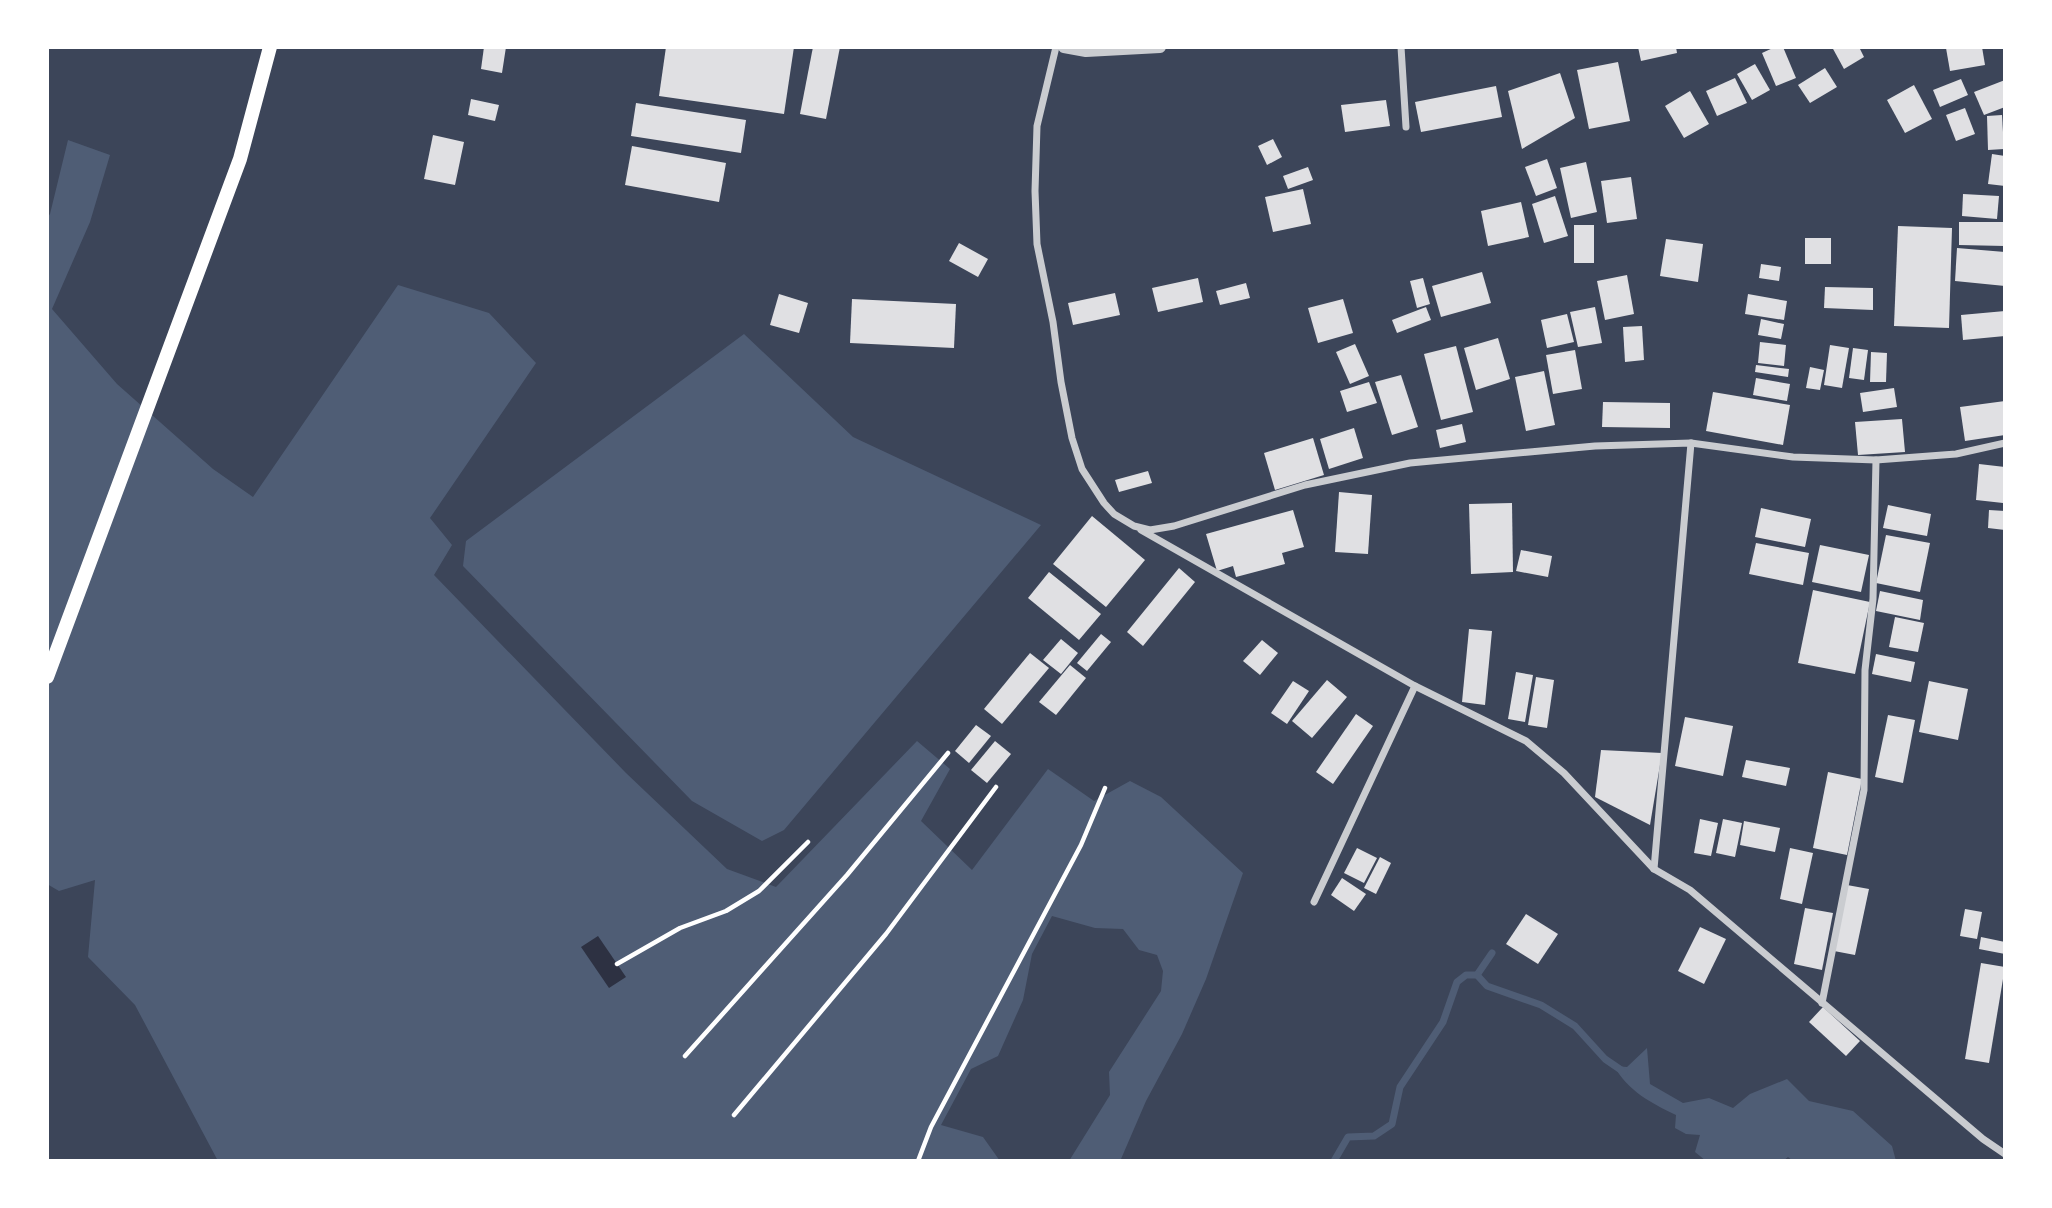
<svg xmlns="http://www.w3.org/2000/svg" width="2052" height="1208" font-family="Quicksand,sans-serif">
	<rect width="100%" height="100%" fill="#2d3142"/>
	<rect fill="#3c4559" x="47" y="47" width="1958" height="1114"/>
	<g fill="#4f5d75">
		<path d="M68,140l42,15 -20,67 -38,87 65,75 96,85 40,28 145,-212 91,28 47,50 -106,155 22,27 -18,30 192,198 101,96 49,18 141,-146 33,28 -29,52 51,49 76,-101 46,32 36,-20 31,16 82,76 -37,106 -24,55 -36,67 -25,58 -2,2h-50l41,-66 -1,-23 52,-81 2,-20 -6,-16 -18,-5 -16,-21 -28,-1 -43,-12 -20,38 -9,46 -25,56 -27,13 -30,56 42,12 17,24h-782l-83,-156 -47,-48 7,-77 -36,11 -12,-7v-666l3,-4z"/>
		<path d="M744,334l109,103 188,88 -257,305 -22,11 -70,-40 -229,-235 3,-25z"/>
		<path d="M1647,1048l3,36 33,19 26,-5 24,10 17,-14 37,-15 22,22 44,10 39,35 4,15h-103l-5,-4 -5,4h-77l-11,-9 5,-17 -14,-1 -11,-6 1,-13c-25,-12 -48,-24 -62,-49l13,1z"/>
	</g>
	<path fill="#2d3142" d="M598,936l28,41 -17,11 -28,-41z"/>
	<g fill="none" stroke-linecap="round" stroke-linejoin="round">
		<g stroke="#4f5d75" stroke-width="7">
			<path d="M1477,975l15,-22"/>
			<path d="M1334,1161l14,-24 26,-1 18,-12 8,-37 43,-65 14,-40 9,-7h11l10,11 54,19 34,21 30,33 19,13"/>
		</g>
	</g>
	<g fill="#e0e0e3">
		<path d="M484,47h22l-4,26 -21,-4z"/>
		<path d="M666,47h128l-10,67 -125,-18z"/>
		<path d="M813,47h27l-14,72 -26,-5z"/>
		<path d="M1638,47h38l1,6 -36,8z"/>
		<path d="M1775,47h8l13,31 -20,8 -14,-33z"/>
		<path d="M1832,47h27l5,10 -20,12z"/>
		<path d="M1982,47l3,18 -35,6 -4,-23z"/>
		<path d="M1618,62l12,59 -41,8 -12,-59z"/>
		<path d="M1755,64l15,26 -18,10 -15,-26z"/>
		<path d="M1825,68l12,19 -27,16 -12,-18z"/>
		<path d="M1560,73l15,45 -53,31 -14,-58z"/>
		<path d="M1735,78l12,25 -30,13 -11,-25z"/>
		<path d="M1961,79l7,16 -28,12 -7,-17z"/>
		<path d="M2005,80v27l-21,8 -10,-23z"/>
		<path d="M1914,85l18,34 -27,14 -18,-33z"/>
		<path d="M1496,86l6,31 -81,15 -6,-30z"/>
		<path d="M1690,91l19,33 -25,14 -19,-32z"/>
		<path d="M471,99l28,6 -4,16 -27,-6z"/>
		<path d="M1386,100l4,26 -45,6 -4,-27z"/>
		<path d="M636,103l110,17 -5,33 -110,-17z"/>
		<path d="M1965,108l10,26 -19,7 -10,-26z"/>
		<path d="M2002,115l2,34 -16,1 -1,-34z"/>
		<path d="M433,135l31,7 -9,43 -31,-6z"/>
		<path d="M1273,139l9,18 -15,8 -9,-19z"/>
		<path d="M632,146l94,17 -7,39 -94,-17z"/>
		<path d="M1992,154l13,2v30l-17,-2z"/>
		<path d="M1547,159l10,29 -21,8 -11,-29z"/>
		<path d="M1586,162l11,50 -26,6 -11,-50z"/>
		<path d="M1308,167l5,13 -25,9 -5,-13z"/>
		<path d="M1631,177l6,42 -30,4 -6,-42z"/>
		<path d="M1303,189l8,35 -38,8 -8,-35z"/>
		<path d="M1963,194l36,2 -2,23 -35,-3z"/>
		<path d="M1555,196l13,40 -24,7 -12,-39z"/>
		<path d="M1521,202l8,35 -41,9 -7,-35z"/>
		<path d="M1959,222h46v24l-46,-1z"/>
		<rect x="1574" y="225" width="20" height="38"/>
		<path d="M1898,226l54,2 -3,100 -55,-2z"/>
		<rect x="1805" y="238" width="26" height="26"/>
		<path d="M1666,239l37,5 -5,38 -38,-6z"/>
		<path d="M959,243l29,16 -10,18 -29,-16z"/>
		<path d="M1957,248l48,4v34l-50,-5z"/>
		<path d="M1761,264l20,3 -2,14 -20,-3z"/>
		<path d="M1482,272l9,31 -50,14 -9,-31z"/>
		<path d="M1627,275l7,39 -29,6 -8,-39z"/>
		<path d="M1198,278l5,24 -45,10 -6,-24z"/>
		<path d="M1423,278l7,26 -13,4 -7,-27z"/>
		<path d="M1246,283l4,15 -30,7 -4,-14z"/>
		<path d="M1825,287l48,1v22l-49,-2z"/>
		<path d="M1115,293l5,22 -47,10 -5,-22z"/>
		<path d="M779,294l29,9 -9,30 -29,-8z"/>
		<path d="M1748,294l39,7 -3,19 -39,-6z"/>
		<path d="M852,299l104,5 -2,44 -104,-5z"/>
		<path d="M1343,299l10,34 -35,10 -10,-35z"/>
		<path d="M1426,307l5,13 -34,13 -5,-13z"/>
		<path d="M1595,307l7,36 -24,4 -8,-35z"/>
		<path d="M2005,311v25l-42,4 -2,-25z"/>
		<path d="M1567,314l7,28 -27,6 -6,-28z"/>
		<path d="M1761,319l23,5 -3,15 -23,-4z"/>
		<path d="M1642,326l2,34 -19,2 -2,-35z"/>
		<path d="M1498,338l12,41 -34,11 -12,-42z"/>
		<path d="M1760,342l26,3 -2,21 -26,-3z"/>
		<path d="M1355,344l14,32 -19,8 -14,-32z"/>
		<path d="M1830,345l19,3 -7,40 -18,-3z"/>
		<path d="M1456,346l17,66 -32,8 -17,-66z"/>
		<path d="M1853,348l15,2 -4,30 -15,-2z"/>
		<path d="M1575,350l7,39 -29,5 -7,-39z"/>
		<path d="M1871,352l16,1 -1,29h-16z"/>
		<path d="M1756,365l33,4 -1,8 -33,-5z"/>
		<path d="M1810,367l14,3 -4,20 -14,-2z"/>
		<path d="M1544,371l11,54 -29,6 -11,-54z"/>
		<path d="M1401,375l17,52 -26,8 -17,-53z"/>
		<path d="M1756,378l34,6 -3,17 -34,-6z"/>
		<path d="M1369,382l8,21 -30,9 -7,-21z"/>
		<path d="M1894,388l3,19 -34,5 -3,-19z"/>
		<path d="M1713,392l77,13 -7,40 -77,-14z"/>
		<path d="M2005,401v34l-40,6 -5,-34z"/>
		<path d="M1603,402l67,1v25l-68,-1z"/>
		<path d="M1902,419l3,33 -47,3 -3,-33z"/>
		<path d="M1462,424l4,18 -26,6 -4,-18z"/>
		<path d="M1354,428l9,30 -34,11 -9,-30z"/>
		<path d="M1313,438l11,37 -49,15 -11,-37z"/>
		<path d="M1979,464l26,3 -2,36 -27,-3z"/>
		<path d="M1148,471l4,12 -33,9 -4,-12z"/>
		<path d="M1339,492l33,3 -4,59 -33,-2z"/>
		<path d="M1512,503l1,69 -42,2 -2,-70z"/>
		<path d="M1888,505l43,9 -4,22 -44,-8z"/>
		<path d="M1761,508l50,11 -6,28 -50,-10z"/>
		<path d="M1293,510l11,37 -22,6 3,11 -49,13 -3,-11 -16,5 -11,-37z"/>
		<path d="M1989,510l16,1v19l-17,-2z"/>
		<path d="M1092,516l53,44 -39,47 -53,-43z"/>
		<path d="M1886,535l44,8 -10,49 -44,-9z"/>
		<path d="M1756,543l53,10 -6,32 -54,-11z"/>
		<path d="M1820,545l49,10 -8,37 -49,-10z"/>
		<path d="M1521,550l31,6 -4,21 -32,-6z"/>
		<path d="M1179,568l16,14 -52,64 -16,-14z"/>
		<path d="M1049,572l52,42 -22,26 -51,-42z"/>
		<path d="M1813,590l57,12 -15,72 -57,-11z"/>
		<path d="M1880,591l43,9 -3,20 -44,-9z"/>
		<path d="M1895,617l29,6 -6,29 -29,-5z"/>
		<path d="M1469,629l23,2 -7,74 -23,-3z"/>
		<path d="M1101,634l10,8 -24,29 -10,-8z"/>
		<path d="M1061,639l17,14 -17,21 -18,-14z"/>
		<path d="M1262,640l16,13 -18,22 -17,-14z"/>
		<path d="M1030,653l19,15 -47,56 -18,-15z"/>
		<path d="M1876,654l39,8 -4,20 -39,-8z"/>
		<path d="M1070,665l16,13 -30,37 -17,-13z"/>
		<path d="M1516,672l17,3 -8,47 -17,-3z"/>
		<path d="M1536,677l18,3 -7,48 -19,-3z"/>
		<path d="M1327,680l20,17 -35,41 -20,-17z"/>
		<path d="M1293,681l16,10 -22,33 -16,-11z"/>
		<path d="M1929,681l39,8 -10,51 -39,-8z"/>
		<path d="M1356,714l17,12 -40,58 -17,-12z"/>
		<path d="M1888,715l27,5 -12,63 -28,-6z"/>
		<path d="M1685,717l48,9 -10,50 -48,-10z"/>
		<path d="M976,725l15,11 -22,27 -14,-12z"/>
		<path d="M995,741l16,13 -24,29 -16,-13z"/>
		<path d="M1601,750l61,3 -12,72 -55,-28z"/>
		<path d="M1746,760l44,8 -4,18 -44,-9z"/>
		<path d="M1828,772l34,7 -15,76 -34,-7z"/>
		<path d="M1700,819l18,4 -7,33 -17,-3z"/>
		<path d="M1723,819l19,4 -7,34 -19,-4z"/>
		<path d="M1744,821l36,7 -5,24 -35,-7z"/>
		<path d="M1357,848l20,10 -13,25 -20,-10z"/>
		<path d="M1790,848l23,5 -11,51 -22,-5z"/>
		<path d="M1380,857l11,6 -15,31 -12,-6z"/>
		<path d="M1342,878l24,16 -12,17 -23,-16z"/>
		<path d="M1847,885l22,4 -14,66 -21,-4z"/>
		<path d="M1805,908l28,5 -11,57 -28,-6z"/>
		<path d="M1965,909l17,3 -5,27 -17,-3z"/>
		<path d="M1526,914l32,20 -20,30 -32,-20z"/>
		<path d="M1700,927l26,12 -22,45 -26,-13z"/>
		<path d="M1981,937l24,5v12l-26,-5z"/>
		<path d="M1981,963l24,4 -16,96 -24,-4z"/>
		<path d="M1823,1007l37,34 -14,15 -37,-34z"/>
	</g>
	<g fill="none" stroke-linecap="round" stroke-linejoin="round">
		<g stroke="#fff" stroke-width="4.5">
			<path d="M617,964l63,-36 46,-17 33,-20 49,-49"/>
			<path d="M685,1056l162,-181 101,-122"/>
			<path d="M734,1115l152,-181 110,-147"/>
			<path d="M918,1161l13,-34 150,-282 24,-57"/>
		</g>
		<g stroke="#caccd0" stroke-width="7">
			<path d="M1056,47l-19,79 -2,65 2,53 16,78 8,60 11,56 10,31 22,34 10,11 20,12 16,4 24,-4 131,-41 105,-22 185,-17 96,-3 102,14 83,3 80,-6 49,-11"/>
			<path d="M1401,47l5,80"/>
			<path d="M1141,530l274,156 111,55 38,32 90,96 36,21 293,249 22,15"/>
			<path d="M1654,869l37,-426"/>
			<path d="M1314,902l101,-216"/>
			<path d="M1822,1003l42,-213 1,-120 8,-71 3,-139"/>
		</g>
		<path stroke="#caccd0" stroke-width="12" d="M1064,47l22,4 74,-4"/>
		<path stroke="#fff" stroke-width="14" d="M47,677l193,-518 30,-112"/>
	</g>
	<rect width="2052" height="1208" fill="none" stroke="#ffffff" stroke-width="98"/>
</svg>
